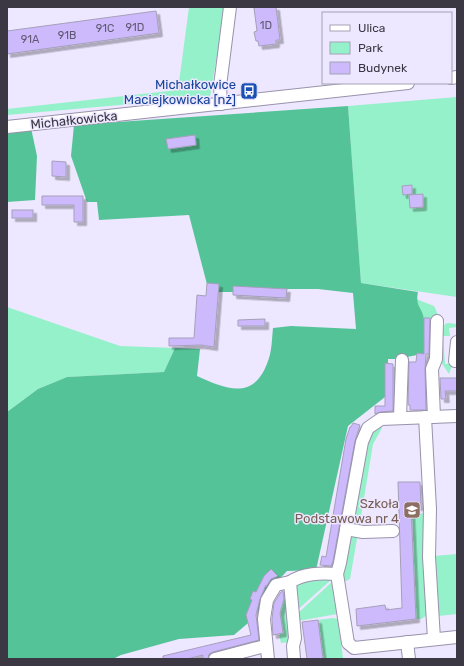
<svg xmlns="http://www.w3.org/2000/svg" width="464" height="666" font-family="Rubik,sans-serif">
	<defs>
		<filter id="shadow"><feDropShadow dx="3.5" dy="3.5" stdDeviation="0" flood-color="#0004"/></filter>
	</defs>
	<rect width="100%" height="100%" fill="#ede7ff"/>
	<g fill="#94f1c9">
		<path d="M189,7h36l-15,90 -203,18v-6l171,-19z"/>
		<path d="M457,97v200l-96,-14 -13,-177z"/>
		<path d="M416,299l18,7 6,13 -16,-1 -6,-13z"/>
		<path d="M7,307l113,39 55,2 -11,24 -97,5 -29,12 -31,23z"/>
		<path d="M448,323l9,1v3l-8,1 1,8h-7l2,28 8,-1 -4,11 -8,-12 1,-31 3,-7z"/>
		<path d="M382,423v5l-9,16 -14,84 -6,-5 14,-87z"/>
		<path d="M427,513l2,101 -8,5h-5l-4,-105z"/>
		<path d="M358,533l-8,46 -6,3 -1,-5 6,-38 2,-2z"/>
		<path d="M457,554v60l-19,2 -4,-60z"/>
		<path d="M332,579l-38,34 1,-32z"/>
		<path d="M333,581l4,33 -39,7 -1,-7z"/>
		<path d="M288,591l5,46 -4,5 -8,1 -2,-9 4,-1 -3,-20 -1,-1 3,-13h3z"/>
		<path d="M333,618l5,1 5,39 -20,1 -5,-39z"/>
	</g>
	<g fill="#55c398">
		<path d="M348,106l13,177 57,9c-3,15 4,15 6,27 2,9 0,25 0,35l-7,-1v2l-20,4h-9v5h-3v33l-37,29 -32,144 -29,1 -17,18 -16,29 -20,17 -55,4 -58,16 -8,4h-106v-247l31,-23 29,-12 97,-5 11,-24 25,1 -3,27c32,15 59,24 72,-18 3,-9 3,-21 4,-30l18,-2 65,3 -3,-36 -35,-4h-31l-32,3h-46l-20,-77 -90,5 -2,-18h-10l-16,-46 3,-31z"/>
		<path d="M31,128l6,28 -2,44 -28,2v-71z"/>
	</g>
	<g fill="#cdbafd" stroke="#a69fba" filter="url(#shadow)">
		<path d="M257,7h19l4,33h-4v4l-17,2 -1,-5h-2l-2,-9 3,-1 -3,-23z"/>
		<path d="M156,11l3,22 -152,21v-23z"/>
		<path d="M195,135l1,10 -28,4 -2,-10z"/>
		<path d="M52,161l14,1v15l-14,-1z"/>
		<path d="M412,185v9l-9,1 -1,-9z"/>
		<path d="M423,194v13l-13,1 -1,-13z"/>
		<path d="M42,196h41v26h-9v-17h-32z"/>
		<rect x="12" y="210" width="21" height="8"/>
		<path d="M207,283l12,1 -5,63 -13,-2 -32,1v-8h25l3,-43 9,1z"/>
		<path d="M233,286l54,3 -1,9 -53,-3z"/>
		<path d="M424,318h6l-1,36h-3l-1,15 1,41h-16v-5h-2l1,-43h7l1,-9 7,1z"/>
		<path d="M265,319v7h-27v-6z"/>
		<path d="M385,363l8,1v47l-13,1 -5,2v-8h10z"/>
		<path d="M440,378h17v13h-12l1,8h-5z"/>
		<path d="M353,423l7,2 -5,16 -22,120 -2,5 -11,-1 2,-9 4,1 20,-118 4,-12h1z"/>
		<path d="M398,482h22l1,25h-10l5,112 -59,7 -1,-17 29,-4 1,5 16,-2z"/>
		<path d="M271,569l7,7 -7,3 -5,8v-2l-6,14 -4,16 3,25 -46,12 -4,2 -1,5h-5v-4l-16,4h-24v-3l88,-21 -5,-20 6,-15 -2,-1 3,-8 3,1 8,-16z"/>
		<path d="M283,591l1,8 -4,14 3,20 -10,2 -1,-16 2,-16 7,-11z"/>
		<path d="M318,620l5,39h-16l-5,-37z"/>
	</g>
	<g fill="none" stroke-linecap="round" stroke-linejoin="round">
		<defs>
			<g id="minor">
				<path d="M451,78l6,-1"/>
				<path d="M221,104l-1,-18 10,-79"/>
				<path d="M7,127l401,-44"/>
				<path d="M457,342l-2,19h2"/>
				<path d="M457,416l-76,3 -13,9 -6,14 -22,121 -3,11 11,69 6,5 103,-11"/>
				<path d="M425,417l5,92 -1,48 5,82"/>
				<path d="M434,417l-2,-48 4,-10 1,-38"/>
				<path d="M400,418l2,-58"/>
				<path d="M346,529l17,3 30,-1"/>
				<path d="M407,642l2,17"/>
				<path d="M215,659l46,-12h5"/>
				<path d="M268,659l-4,-40 3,-19 9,-15 14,-3"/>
				<path d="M294,659l-1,-13 2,-8 -5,-56c14,-9 30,-9 47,-8"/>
			</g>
		</defs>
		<use href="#minor" stroke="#9992ac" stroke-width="14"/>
		<use href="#minor" stroke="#fff" stroke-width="12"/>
	</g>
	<defs>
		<symbol id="bus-square" viewBox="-11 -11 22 22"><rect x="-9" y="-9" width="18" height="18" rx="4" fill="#1a4fb4" stroke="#ede7ff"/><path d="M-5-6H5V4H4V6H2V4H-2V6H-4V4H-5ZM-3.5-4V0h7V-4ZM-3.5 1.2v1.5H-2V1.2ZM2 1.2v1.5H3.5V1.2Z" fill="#fff"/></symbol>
		<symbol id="school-square" viewBox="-11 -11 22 22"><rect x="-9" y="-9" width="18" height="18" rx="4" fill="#8d6e63" stroke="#ede7ff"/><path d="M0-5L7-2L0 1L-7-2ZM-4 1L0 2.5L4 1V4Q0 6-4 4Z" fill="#fff"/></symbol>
	</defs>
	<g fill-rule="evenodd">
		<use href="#bus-square" x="239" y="81" width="20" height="20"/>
		<use href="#school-square" x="402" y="500" width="20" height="20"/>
	</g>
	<g text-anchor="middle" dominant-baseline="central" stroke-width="3" stroke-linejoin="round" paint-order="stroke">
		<g font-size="11" fill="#605872">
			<text x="266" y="25">1D</text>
			<text x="135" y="27">91D</text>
			<text x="105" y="28">91C</text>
			<text x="67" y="35">91B</text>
			<text x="30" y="39">91A</text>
		</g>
		<g font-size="13" fill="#164399" stroke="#ede7ff" text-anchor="end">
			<text x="236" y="84">Michałkowice<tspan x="236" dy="15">Maciejkowicka [nż]</tspan></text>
		</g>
		<g font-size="13" fill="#3b3843" stroke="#ede7ff">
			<text transform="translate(74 120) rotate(-6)">Michałkowicka</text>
		</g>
		<g font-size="13" fill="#785e54" stroke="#ede7ff" text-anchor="end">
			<text x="399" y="503">Szkoła<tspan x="399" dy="15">Podstawowa nr 4</tspan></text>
		</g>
	</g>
	<rect width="464" height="666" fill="none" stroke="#3b3843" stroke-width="16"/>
	<rect x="322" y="12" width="130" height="72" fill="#ede7ff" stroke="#a6a1b4"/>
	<rect x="330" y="25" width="20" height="6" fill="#ffffff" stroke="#a6a1b4"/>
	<text x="358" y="32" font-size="12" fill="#3b3843">Ulica</text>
	<rect x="330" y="42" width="20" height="12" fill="#94f1c9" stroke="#a6a1b4"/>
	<text x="358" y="52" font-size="12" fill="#3b3843">Park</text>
	<rect x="330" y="62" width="20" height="12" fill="#cdbafd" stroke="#a6a1b4"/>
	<text x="358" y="72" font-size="12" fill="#3b3843">Budynek</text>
</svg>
